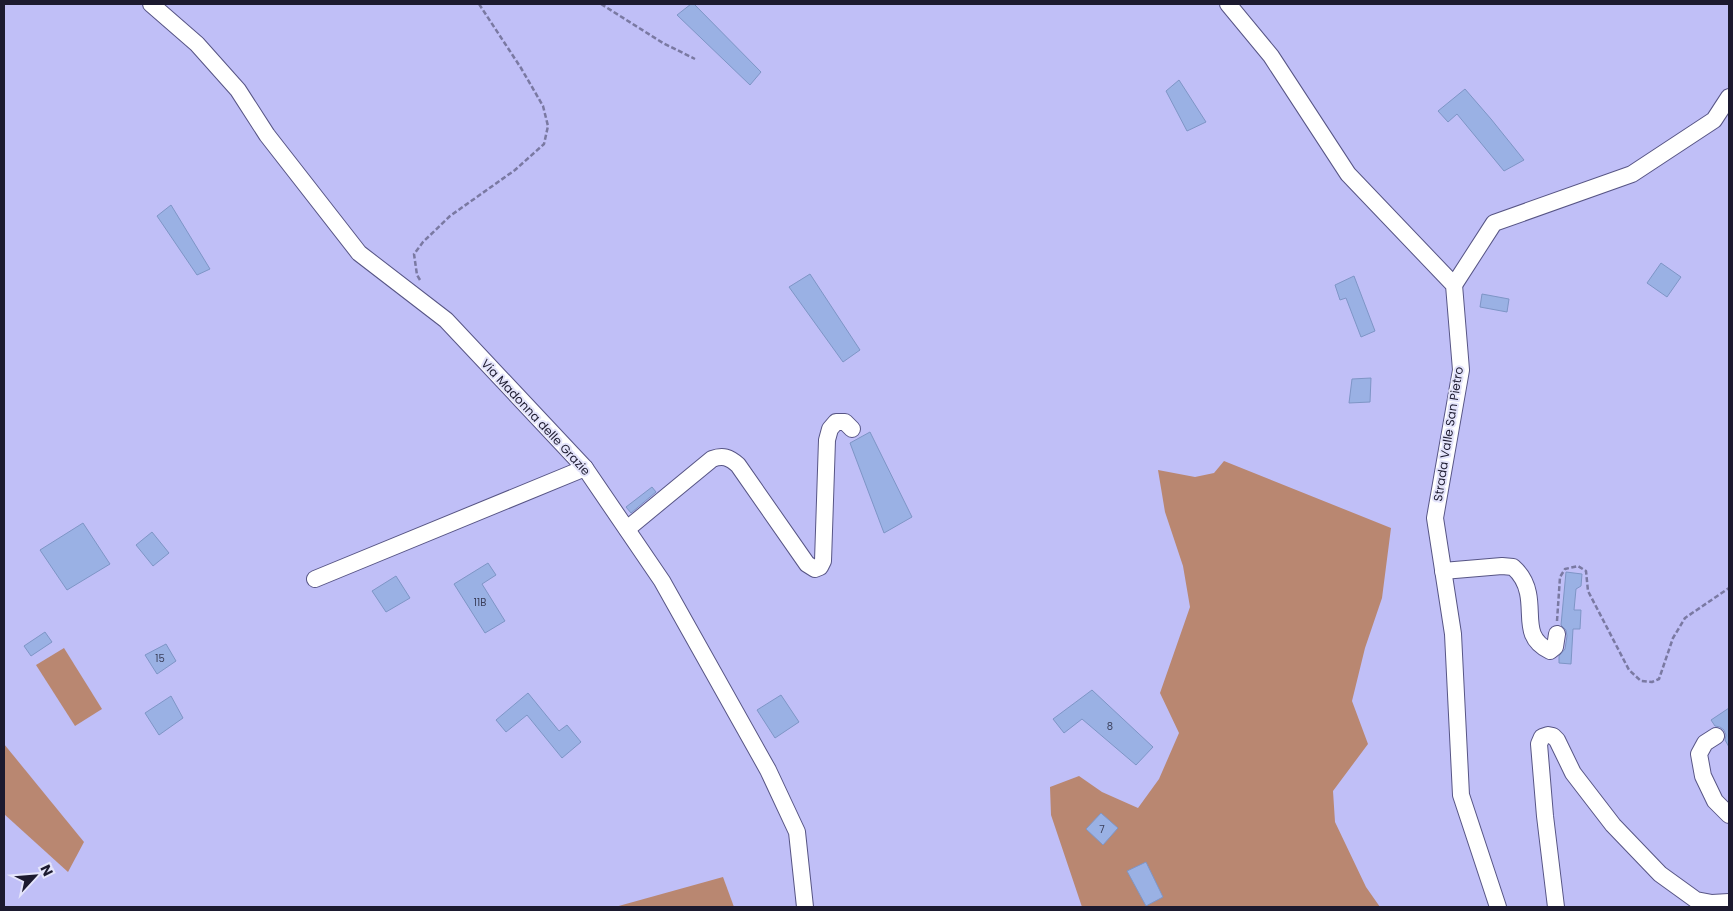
<svg xmlns="http://www.w3.org/2000/svg" width="1733" height="911" font-family="Poppins,sans-serif">
	<rect width="100%" height="100%" fill="#c0bff7"/>
	<g fill="#b98771">
		<path d="M1224,461l167,67 -9,70 -17,50 -13,53 16,43 -35,47 2,31 31,65 14,20h-298l-31,-92 -1,-28 29,-11 23,16 36,16 21,-29 20,-46 -19,-40 30,-86 -7,-41 -18,-54 -7,-42 37,7 19,-4z"/>
		<path d="M64,648l38,61 -27,17 -39,-61z"/>
		<path d="M4,744l80,98 -16,30 -64,-58z"/>
		<path d="M723,877l11,30h-119z"/>
	</g>
	<g fill="#9ab1e4" stroke="#7e95c6">
		<path d="M691,4h3l67,68 -11,13 -73,-70z"/>
		<path d="M1179,80l27,42 -19,9 -21,-40z"/>
		<path d="M1465,89l26,30 33,41 -20,11 -47,-57 -9,8 -10,-11z"/>
		<path d="M171,205l39,64 -13,6 -40,-59z"/>
		<path d="M1661,263l20,14 -14,20 -20,-14z"/>
		<path d="M810,274l50,76 -17,12 -54,-75z"/>
		<path d="M1354,276l21,55 -14,6 -15,-39 -6,2 -5,-15z"/>
		<path d="M1482,294l27,5 -2,13 -27,-5z"/>
		<path d="M1371,378l-1,24 -21,1 3,-24z"/>
		<path d="M870,432l42,85 -28,16 -34,-90z"/>
		<path d="M652,487l4,5 -25,21 -5,-6z"/>
		<path d="M83,523l27,41 -43,26 -27,-40z"/>
		<path d="M152,532l17,21 -16,13 -17,-21z"/>
		<path d="M488,563l8,12 -14,9 23,37 -20,12 -31,-49z"/>
		<path d="M1566,572l16,2 -1,12 -5,3 -2,21h7l-1,19h-7l-2,35 -12,-1v-7l6,-7 2,-13 -1,-6 -5,-5z"/>
		<path d="M396,576l14,22 -24,14 -14,-21z"/>
		<path d="M45,632l7,10 -21,14 -7,-10z"/>
		<path d="M166,644l10,17 -19,13 -12,-19z"/>
		<path d="M1092,690l61,57 -17,18 -54,-46 -18,14 -11,-14z"/>
		<path d="M528,693l31,38 8,-6 14,17 -19,16 -35,-43 -21,17 -10,-12z"/>
		<path d="M781,695l18,27 -24,16 -18,-28z"/>
		<path d="M171,696l12,22 -24,17 -14,-22z"/>
		<path d="M1729,708v39l-4,-7 1,-5 -2,-5 -4,-3 -5,-1 -4,-6z"/>
		<path d="M1101,813l17,15 -15,17 -17,-16z"/>
		<path d="M1146,862l17,35 -17,9 -19,-35z"/>
	</g>
	<g fill="none" stroke-linecap="round" stroke-linejoin="round">
		<defs>
			<g id="minor">
				<path d="M151,4l46,40 41,46 29,45 92,118 87,67 139,148 77,113 106,189 29,62 8,75"/>
				<path d="M1228,4l43,52 77,118 106,111 7,85 -26,148 18,116 8,161 37,112"/>
				<path d="M1454,285l40,-62 138,-49 82,-54 15,-23"/>
				<path d="M627,529l85,-70c11,-4 17,-2 26,6l69,99 8,5 5,-2 3,-6 4,-121 3,-11 6,-7h9l7,7"/>
				<path d="M1443,571l59,-5 11,1c8,7 13,16 15,26 5,24 -5,45 22,58l5,-4 2,-13"/>
				<path d="M315,579l270,-111"/>
				<path d="M1716,736l-11,7 -6,11 4,22 12,25 14,14"/>
				<path d="M1556,907l-11,-91 -6,-72 3,-7 6,-2 5,1 4,4 16,33 40,52 47,49 36,26 16,3 17,-1"/>
			</g>
		</defs>
		<use href="#minor" stroke="#575585" stroke-width="18"/>
		<g stroke="#7a79a2" stroke-width="2.5" stroke-dasharray="5 2.5" stroke-linecap="butt">
			<path d="M601,4l62,39 32,16"/>
			<path d="M420,280l-3,-5 -3,-21 9,-12 27,-26 65,-46 29,-26 4,-18 -5,-20 -22,-38 -42,-64"/>
			<path d="M1557,621l3,-44 5,-8 13,-3 8,5 2,20 41,79 12,11 11,1 7,-3 14,-41 12,-20 44,-30"/>
		</g>
		<use href="#minor" stroke="#fff" stroke-width="16"/>
	</g>
	<g text-anchor="middle" dominant-baseline="central" stroke-width="4" stroke-linejoin="round" paint-order="stroke">
		<g font-size="10" fill="#3c405c">
			<text x="480" y="602">11B</text>
			<text x="160" y="658">15</text>
			<text x="1110" y="726">8</text>
			<text x="1102" y="829">7</text>
		</g>
		<g font-size="12" fill="#1c1a2f" stroke="#e4e4fb">
			<text transform="translate(536 417) rotate(47)">Via Madonna delle Grazie</text>
			<text transform="translate(1448 434) rotate(-81)">Strada Valle San Pietro</text>
		</g>
	</g>
	<rect width="1733" height="911" fill="none" stroke="#1c1a2f" stroke-width="10"/>
	<g transform="translate(35 876) rotate(64)" stroke="#e4e4fb" stroke-width="4" paint-order="stroke">
	<path d="M0-4L9 19L0 12L-9 19Z" fill="#1c1a2f"/>
	<text y="-8" font-size="14" font-weight="bold" text-anchor="middle" fill="#1c1a2f">N</text>
	</g>
</svg>
